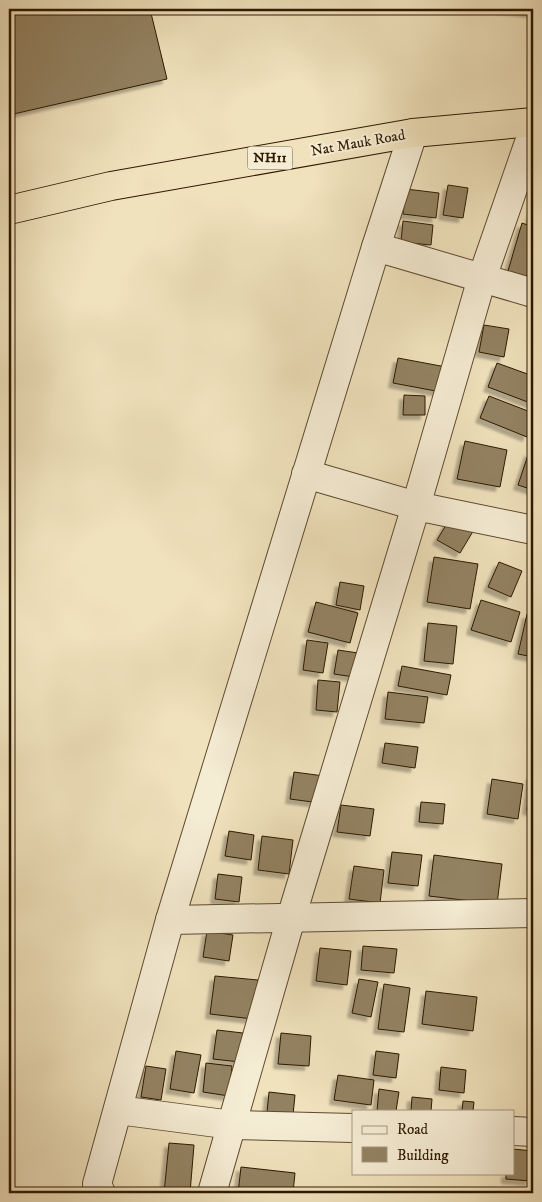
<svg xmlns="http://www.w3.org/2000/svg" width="542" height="1202" font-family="'IM FELL DW Pica',serif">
	<defs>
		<filter id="shadow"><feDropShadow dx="-4.5" dy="4.5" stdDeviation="1" flood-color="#0004"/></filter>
	</defs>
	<rect width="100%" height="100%" fill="#f0e2bd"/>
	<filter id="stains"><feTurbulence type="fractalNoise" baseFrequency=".004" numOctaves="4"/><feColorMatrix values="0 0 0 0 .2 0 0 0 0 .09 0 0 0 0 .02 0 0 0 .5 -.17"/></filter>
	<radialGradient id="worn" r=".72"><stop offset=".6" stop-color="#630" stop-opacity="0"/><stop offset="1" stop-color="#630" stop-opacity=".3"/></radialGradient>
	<g fill="#938262" stroke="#2e1900" filter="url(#shadow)">
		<path d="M9,9h141l17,70 -158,36z"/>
		<path d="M500,9h33v4z"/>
		<path d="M448,185l20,3 -5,30 -20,-3z"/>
		<path d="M406,189l33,4 -3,25 -33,-4z"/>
		<path d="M533,205v16l-3,-1z"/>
		<path d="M403,221l30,4 -2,20 -30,-3z"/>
		<path d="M522,223l11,4v51l-25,-7z"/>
		<path d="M484,325l25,4 -5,28 -25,-5z"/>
		<path d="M398,358l48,9 -5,25 -48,-9z"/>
		<path d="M497,363l36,13v28l-45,-17z"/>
		<path d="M404,395l21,1v19h-22z"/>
		<path d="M489,396l44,17v7l-6,17 -47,-19z"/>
		<path d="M465,441l42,9 -7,37 -43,-8z"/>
		<path d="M529,452l4,2v36l-15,-5z"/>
		<path d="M452,515l23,13 -15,25 -23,-13z"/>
		<path d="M434,557l44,7 -8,45 -43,-7z"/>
		<path d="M499,562l23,9 -11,26 -23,-10z"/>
		<path d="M340,582l24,4 -4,24 -24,-5z"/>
		<path d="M481,600l39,12 -9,30 -40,-12z"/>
		<path d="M316,602l42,11 -8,30 -42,-11z"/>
		<path d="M527,614l6,1v42l-15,-3z"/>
		<path d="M428,623l29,3 -4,38 -29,-3z"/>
		<path d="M307,640l21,3 -5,30 -20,-3z"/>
		<path d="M338,650l20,3 -4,24 -20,-3z"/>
		<path d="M402,666l49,9 -4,20 -49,-9z"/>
		<path d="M318,680l22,2 -3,30 -21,-2z"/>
		<path d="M388,692l40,5 -4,26 -39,-4z"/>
		<path d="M385,743l33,4 -3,21 -33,-5z"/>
		<path d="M294,772l30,4 -4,27 -30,-4z"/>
		<path d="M531,775h2v36l-6,-1z"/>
		<path d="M492,779l31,5 -5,35 -31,-5z"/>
		<path d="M421,802l24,2 -2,20 -24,-2z"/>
		<path d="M341,805l33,4 -4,27 -33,-4z"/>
		<path d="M229,831l25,4 -3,25 -26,-4z"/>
		<path d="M262,836l31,4 -4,34 -31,-4z"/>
		<path d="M392,852l30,3 -4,31 -30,-3z"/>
		<path d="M434,855l68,9 -5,40 -68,-8z"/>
		<path d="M354,866l30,4 -4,33 -31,-4z"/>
		<path d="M218,874l24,3 -3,25 -24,-3z"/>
		<path d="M207,931l26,4 -4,26 -26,-4z"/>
		<path d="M363,946l34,3 -3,24 -33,-3z"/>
		<path d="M320,948l31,3 -4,34 -31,-4z"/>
		<path d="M215,976l43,4 -5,39 -43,-5z"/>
		<path d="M359,979l19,3 -7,35 -19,-4z"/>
		<path d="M384,984l26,4 -6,44 -26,-3z"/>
		<path d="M426,991l51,6 -4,34 -51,-7z"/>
		<path d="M217,1030l26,3 -3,29 -27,-3z"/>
		<path d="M281,1033l30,3 -2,30 -31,-2z"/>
		<path d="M176,1051l25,4 -7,38 -24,-4z"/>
		<path d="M376,1051l23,3 -3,24 -23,-3z"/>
		<path d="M206,1063l26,3 -3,30 -26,-4z"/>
		<path d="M146,1066l20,3 -5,31 -20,-3z"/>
		<path d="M441,1067l25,3 -2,23 -25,-3z"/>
		<path d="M338,1075l36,5 -3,25 -37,-5z"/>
		<path d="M379,1089l20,3 -3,19h-19z"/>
		<path d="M269,1092l26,3 -2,20 -26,-3z"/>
		<path d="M412,1097l20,2 -1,12h-20z"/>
		<path d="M463,1101l11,1 -1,9h-11z"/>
		<path d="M169,1143l25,2 -4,48h-26z"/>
		<path d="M513,1149l20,2 -3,30 -24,-2v-6h7z"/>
		<path d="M241,1167l54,6 -2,20h-55z"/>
		<path d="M495,1188l36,4 -1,1h-36z"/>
	</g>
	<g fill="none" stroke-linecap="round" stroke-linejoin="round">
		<defs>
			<g id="street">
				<path d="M376,247l157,46"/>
				<path d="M306,474l110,32 117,24"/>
				<path d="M170,920l363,-7"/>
				<path d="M118,1110l114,15 121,3"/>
				<path d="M513,1131l20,1"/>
				<path d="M101,1193l-4,-9 73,-264 206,-673 37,-114"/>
				<path d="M212,1193l79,-275 125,-412 66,-228 51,-147"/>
			</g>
			<path id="highway" d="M9,210l102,-24 302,-53 120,-11"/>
		</defs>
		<use href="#street" stroke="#5e4b2f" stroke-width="30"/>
		<use href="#highway" stroke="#2e1900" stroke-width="30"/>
		<use href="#street" stroke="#f5ecd4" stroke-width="28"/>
		<use href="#highway" stroke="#f0e2bd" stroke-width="28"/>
	</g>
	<g text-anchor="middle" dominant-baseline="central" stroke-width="4" stroke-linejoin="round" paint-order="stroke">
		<rect fill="#f5ecd4" stroke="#6a5840" stroke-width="1" x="247.5" y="146.5" width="45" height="23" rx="4"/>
		<g font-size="14" font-weight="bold" fill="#2e1900">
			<text x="270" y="158">NH11</text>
		</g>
		<g font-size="15" fill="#2e1900" stroke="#f5ecd4">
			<text transform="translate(358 143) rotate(-10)">Nat Mauk Road</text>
		</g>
	</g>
	<rect width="542" height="1202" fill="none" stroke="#f0e2bd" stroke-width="30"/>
	<rect x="10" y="10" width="522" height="1182" fill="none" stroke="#2e1900" stroke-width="2.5"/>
	<rect x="15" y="15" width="512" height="1172" fill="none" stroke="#2e1900"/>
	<rect x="352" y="1110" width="162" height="65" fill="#f5ecd4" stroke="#a5987f"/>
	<rect x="362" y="1126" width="25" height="8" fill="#f5ecd4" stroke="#a5987f"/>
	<text x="397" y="1134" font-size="15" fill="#2e1900">Road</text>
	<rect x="362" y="1147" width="25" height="15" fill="#938262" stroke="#a5987f"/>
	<text x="397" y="1160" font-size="15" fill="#2e1900">Building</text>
	<rect width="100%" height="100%" filter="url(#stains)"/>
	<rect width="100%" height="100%" fill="url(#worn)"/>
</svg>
